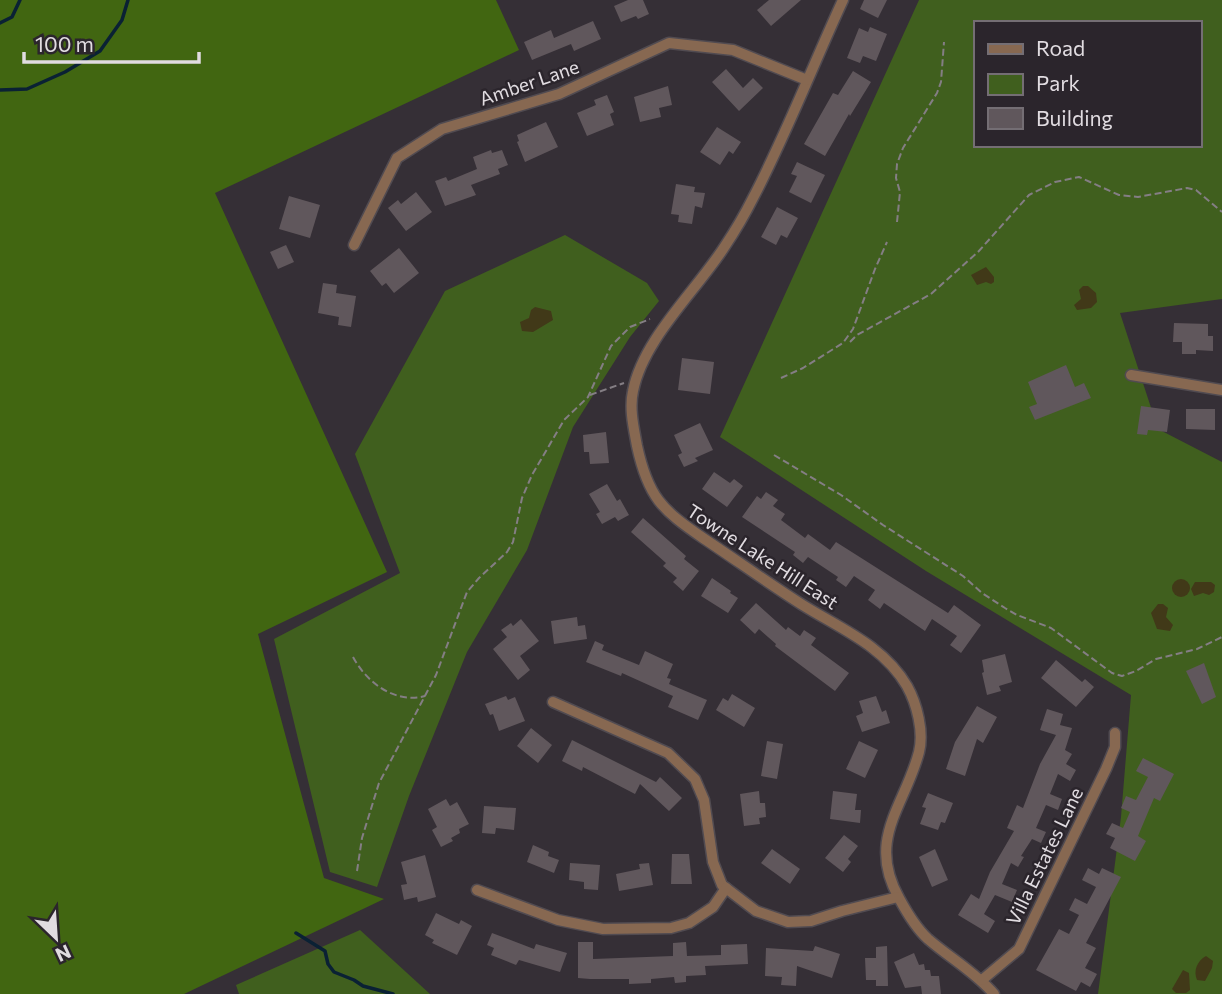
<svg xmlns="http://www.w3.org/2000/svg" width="1222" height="994" font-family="Commissioner,sans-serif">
	<rect width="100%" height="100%" fill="#352f36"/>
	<g fill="#405f1e" fill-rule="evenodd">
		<path d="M919,0h303v299l-102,14 38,116 64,33v532h-124l23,-177 10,-122 -205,-124 -206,-134zM975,23h224v122h-224z"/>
		<path d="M565,235l82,48 12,18 -29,36 -57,90 -46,123 -60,102 -58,144 -32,91 -47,-15 -56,-233 126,-66 -45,-119 90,-163z"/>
		<path d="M360,930l70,64h-191l-3,-9z"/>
	</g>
	<path fill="#416611" d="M0,0h496l23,50 -304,143 172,379 -129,62 66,244 60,21 -200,95h-184z"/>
	<g fill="#413918">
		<path d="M986,267l8,10v5l-3,2 -5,-2 -9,3 -6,-10z"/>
		<path d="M1083,286h5l8,7 1,9 -6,6 -14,2 -3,-5 7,-6 -2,-9z"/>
		<path d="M535,307l16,4 2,9 -20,12 -11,-1 -2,-9 9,-4 2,-8z"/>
		<circle cx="1181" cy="588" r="9"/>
		<path d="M1195,582h16l4,3 -1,7 -5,3 -6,-2 -9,3 -3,-7z"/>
		<path d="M1158,604h5l5,4 -2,9 7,8 -3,6 -13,-2 -6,-16z"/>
		<path d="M1206,956l7,5 -1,7 -7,13 -8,-1c-4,-9 0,-19 9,-24z"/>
		<path d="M1183,970l6,3 1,17 -4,3h-10l-4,-4z"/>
	</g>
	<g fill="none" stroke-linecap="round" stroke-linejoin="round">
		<g stroke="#0a2134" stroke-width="3.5">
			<path d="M0,23l12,-6 8,-17"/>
			<path d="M0,90l27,-1 38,-17 35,-21 22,-31 6,-20"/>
			<path d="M296,933l29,18 3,13 6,8 20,8 9,6 30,8"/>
		</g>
	</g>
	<g fill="#60575c">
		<path d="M628,0h15l6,14 -11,5 -2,-3 -15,6 -7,-16z"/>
		<path d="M769,0h32l-30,26 -14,-16z"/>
		<path d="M864,0h23l-9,18 -18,-9z"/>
		<path d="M593,21l8,18 -27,12 -3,-7 -39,16 -8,-18 27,-12 3,8z"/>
		<path d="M870,27l17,7 -11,27 -13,-5 -3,7 -13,-5 12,-30 9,4z"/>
		<path d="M726,69l17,19 10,-10 10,10 -24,23 -27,-29z"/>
		<path d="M853,71l18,11 -21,34 -1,-2 -24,42 -21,-12 29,-51 5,2z"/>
		<path d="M668,86l4,19 -13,3 2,9 -21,5 -6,-25z"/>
		<path d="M607,95l7,17 -4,2 4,11 -27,11 -10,-23 19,-8 -2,-5z"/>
		<path d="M546,122l12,25 -33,15 -8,-20 2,-1 -2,-6z"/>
		<path d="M717,127l24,15 -8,12 -4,-3 -9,14 -20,-13z"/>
		<path d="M491,150l1,3 10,-3 6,15 -10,4 2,5 -29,11 5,10 -31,11 -10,-25 11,-4 2,4 29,-12 -4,-12z"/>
		<path d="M797,162l28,13 -14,28 -22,-11 8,-16 -6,-2z"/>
		<path d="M676,184l19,3 -1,5 11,1 -3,15 -7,-2 -3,18 -14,-2 1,-7 -8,-1z"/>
		<path d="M416,192l16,20 -26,19 -18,-23 10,-8 3,4z"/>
		<path d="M289,196l31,9 -10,33 -31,-9z"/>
		<path d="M777,207l21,11 -11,20 -6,-3 -5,10 -15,-8z"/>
		<path d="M286,245l8,17 -16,7 -8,-17z"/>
		<path d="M399,248l20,25 -25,20 -8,-10 -4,3 -12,-15z"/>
		<path d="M323,283l14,2 -1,8 20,3 -5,31 -13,-2 1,-8 -21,-4z"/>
		<path d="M1174,323l34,1v12h5v15l-17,-1v4h-14v-12h-9z"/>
		<path d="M682,358l32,4 -4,32 -32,-4z"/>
		<path d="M1066,365l9,22 9,-4 7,15 -56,22 -6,-13 8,-3 -9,-22z"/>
		<path d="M1141,406l29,4 -3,22 -19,-2 -1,5 -10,-1z"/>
		<path d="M1186,409h29v21l-29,-1z"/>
		<path d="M700,423l13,27 -18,8 3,3 -14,6 -6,-12 4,-2 -8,-18z"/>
		<path d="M606,432l3,31 -19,1 -1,-12h-5l-1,-17z"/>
		<path d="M714,472l16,11 4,-4 9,7 -16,21 -25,-18z"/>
		<path d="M607,484l10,17 3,-2 9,16 -11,6 -3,-4 -13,7 -6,-10 4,-2 -11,-18z"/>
		<path d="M766,492l12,8 -5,6 12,8 -4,6 24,18 3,-4 22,16 6,-8 112,71 6,-8 27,20 -20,28 -11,-8 7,-9 -25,-17 -7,12 -41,-28 -4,6 -12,-9 7,-10 -21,-14 -8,11 -10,-7 2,-3 -30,-20 -5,6 -10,-8 2,-3 -53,-35 15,-21 4,3z"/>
		<path d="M643,518l43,38 -2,3 15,12 -16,20 -10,-9 4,-4 -14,-12 3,-3 -35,-31z"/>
		<path d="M712,578l19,13 -1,2 8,5 -10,15 -27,-17z"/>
		<path d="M756,603l30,27 2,-3 12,9 4,-6 12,8 -5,7 38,28 -14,18 -60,-45 1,-2 -17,-15 -4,5 -15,-14z"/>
		<path d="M577,617l1,9 7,-1 2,14 -33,5 -3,-23z"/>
		<path d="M521,619l18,22 -19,15 10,14 -12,10 -25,-31 14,-12 -6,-7 10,-7 2,3z"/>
		<path d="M595,641l9,4 -2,5 37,15 6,-14 28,13 -6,14 4,1 -2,5 38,16 -9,20 -30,-13 5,-11 -51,-23 -1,3 -35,-14z"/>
		<path d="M1005,654l7,28 -13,4 2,5 -14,4 -5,-22 2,-1 -2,-12z"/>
		<path d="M1056,660l26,22 3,-3 9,8 -18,20 -35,-29z"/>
		<path d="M1204,663l12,34 -14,7 -16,-33z"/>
		<path d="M732,694l23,14 -11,19 -28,-17 7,-12 5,3z"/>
		<path d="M506,696l2,4 7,-3 10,24 -26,10 -6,-17 -3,1 -5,-11z"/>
		<path d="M876,696l6,16 4,-2 4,13 -28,9 -6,-16 7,-3 -4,-12z"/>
		<path d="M977,706l20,11 -14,26 -6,-4 -12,37 -19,-7 9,-27z"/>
		<path d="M1047,709l16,5 -3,11 12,3 -7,22 7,4 -6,10 10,6 -6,11 -12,-7 -8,20 12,5 -4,11 -12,-5 -10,23 10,4 -5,11 -9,-4 -11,17 3,1 -6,10 -7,-4 -9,21 15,6 -5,12 -17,-7 -11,19 11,7 -7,12 -30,-18 13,-21 8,5 11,-27 24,-41 -7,-3 10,-23 6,3 17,-44 16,-29 -16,-5z"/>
		<path d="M531,728l21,17 -14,18 -21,-17z"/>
		<path d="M572,740l84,42 4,-5 22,21 -13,13 -29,-27 -5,10 -52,-27 -1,4 -20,-10z"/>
		<path d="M767,741l16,3 -6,35 -16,-3z"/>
		<path d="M859,741l19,9 -13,28 -19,-9z"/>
		<path d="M1143,758l31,16 -14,27 -6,-3 -16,38 8,5 -11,20 -25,-13 5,-10 -9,-4 6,-11 11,5 7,-16 -9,-4 5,-12 10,4 12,-23 -12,-6z"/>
		<path d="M759,791l1,12h5l1,14 -7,1 1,6 -16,2 -4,-32z"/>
		<path d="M833,791l24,3 -2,16h6l-1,13 -30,-4z"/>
		<path d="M928,793l25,10 -8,20 -4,-1 -3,8 -18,-6 6,-16 -4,-1z"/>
		<path d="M446,799l4,7 7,-4 12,22 -10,5 1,4 -9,5 2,3 -12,6 -9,-17 5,-3 -9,-18z"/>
		<path d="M484,806l32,2 -2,22 -18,-2 -1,6 -13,-1z"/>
		<path d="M844,835l14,11 -10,13 3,3 -8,10 -18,-14z"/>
		<path d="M533,845l16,7 -1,4 11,4 -5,13 -27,-11z"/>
		<path d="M772,849l28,20 -10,15 -29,-21z"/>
		<path d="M935,849l13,31 -16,7 -13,-30z"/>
		<path d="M672,854h17l3,30h-21z"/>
		<path d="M425,855l11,42 -18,5 -1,-5 -13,3 -3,-15 6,-1 -6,-22z"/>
		<path d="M570,863l30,2 -2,25 -14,-1v-7l-15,-2z"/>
		<path d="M649,863l4,22 -34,6 -3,-17 24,-5 -1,-5z"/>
		<path d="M1088,868l11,6 3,-6 19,9 -35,66 10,5 -11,20 12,6 -7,13 -9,-5 -5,9 -40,-21 23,-41 10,5 10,-19 -10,-5 6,-12 12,6 9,-17 -14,-7z"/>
		<path d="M436,913l23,11 2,-4 11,6 -15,29 -25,-12 2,-3 -9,-5z"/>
		<path d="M492,933l42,16 2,-5 31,9 -7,19 -41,-12 -3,5 -25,-10 3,-7 -7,-3z"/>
		<path d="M578,942h15v17l80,-3v-13l13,-1 1,14 34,-1v-10l26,-1 1,20 -43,2 1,9 -20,1v6l-11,1 -1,-6 -23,2v4l-22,1v-5h-39l-12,-1z"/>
		<path d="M815,946l25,8 -8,24 -35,-12 -1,20 -15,-1 1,-8 -17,-1 1,-28 47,3z"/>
		<path d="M887,946l1,40h-12v-6h-10l-1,-22h11v-11z"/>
		<path d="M914,953l5,12 5,-1 1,6h5l1,6h8l2,18h-19l-1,-8 -16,2 -11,-26z"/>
	</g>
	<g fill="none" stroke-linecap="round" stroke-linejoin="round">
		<defs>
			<g id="minor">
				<path d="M843,0c-30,65 -57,135 -90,198 -8,16 -18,33 -28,48 -28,44 -82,93 -92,145 -4,18 1,38 4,55 11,51 25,64 66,92 33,22 65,45 98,66 38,24 82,41 106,82 10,18 17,46 12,66 -14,54 -53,87 -20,146 7,13 18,31 29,41 22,19 47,33 66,55"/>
				<path d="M354,245l43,-87 45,-29 117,-35 110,-51 64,7 74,30"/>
				<path d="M1131,375l91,15"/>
				<path d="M553,702l115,51 27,26 9,21 9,62 9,23 34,26 32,11 23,-1 31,-10 56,-14"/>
				<path d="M477,890l81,30 45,9 68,-1 18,-5 24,-16 13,-19"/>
				<path d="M982,980l37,-31 87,-180 9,-22v-14"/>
			</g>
		</defs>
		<use href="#minor" stroke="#514b51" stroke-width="13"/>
		<g stroke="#847e84" stroke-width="2" stroke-dasharray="7 3.5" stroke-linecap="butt">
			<path d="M897,222l3,-30 -4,-14 1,-14 6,-16 34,-55 4,-11 3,-40"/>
			<path d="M850,342l7,-7 74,-41 47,-42 51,-57 26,-13 24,-5 40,18 19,2 49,-9 9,2 26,22"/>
			<path d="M781,378l22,-10 40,-25 10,-14 22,-60 12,-27"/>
			<path d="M590,395l34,-12"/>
			<path d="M774,455l67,40 42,30 80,51 19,17 23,15 12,7 34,13 61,45 10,3 14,-5 20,-12 41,-10 25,-12"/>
			<path d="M353,657c14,26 42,47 72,39"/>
			<path d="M357,871l5,-33 17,-55 57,-108 31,-83 12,-14 28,-26 6,-10 9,-44 10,-23 32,-55 24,-23 23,-51 19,-19 20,-8"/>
		</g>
		<use href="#minor" stroke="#876851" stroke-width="10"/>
	</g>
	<g text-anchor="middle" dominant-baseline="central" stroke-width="5" stroke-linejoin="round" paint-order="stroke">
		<g font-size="19" fill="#e1dce1" stroke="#2b252c">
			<text transform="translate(529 82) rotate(-19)">Amber Lane</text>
			<text transform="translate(763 556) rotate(33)">Towne Lake Hill East</text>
			<text transform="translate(1044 856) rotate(-64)">Villa Estates Lane</text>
		</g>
	</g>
	<rect x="974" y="21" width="228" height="126" fill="#2b252c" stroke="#746e74" stroke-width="2"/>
	<rect x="988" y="44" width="35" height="10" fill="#876851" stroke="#746e74" stroke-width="2"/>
	<text x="1036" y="56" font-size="21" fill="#e1dce1">Road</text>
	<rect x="988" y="74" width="35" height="21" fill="#405f1e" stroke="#746e74" stroke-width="2"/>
	<text x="1036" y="91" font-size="21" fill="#e1dce1">Park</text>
	<rect x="988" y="108" width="35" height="21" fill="#60575c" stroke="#746e74" stroke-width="2"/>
	<text x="1036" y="126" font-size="21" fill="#e1dce1">Building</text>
	<g transform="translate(56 938) rotate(155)" stroke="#2b252c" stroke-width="5" paint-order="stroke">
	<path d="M0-5L12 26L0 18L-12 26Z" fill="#e1dce1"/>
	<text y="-10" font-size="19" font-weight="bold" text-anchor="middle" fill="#e1dce1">N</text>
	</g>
	<path d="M24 52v10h175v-10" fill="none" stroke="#e1dce1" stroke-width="3.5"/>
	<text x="35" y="52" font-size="21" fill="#e1dce1" stroke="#2b252c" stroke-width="5" paint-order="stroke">100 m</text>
</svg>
